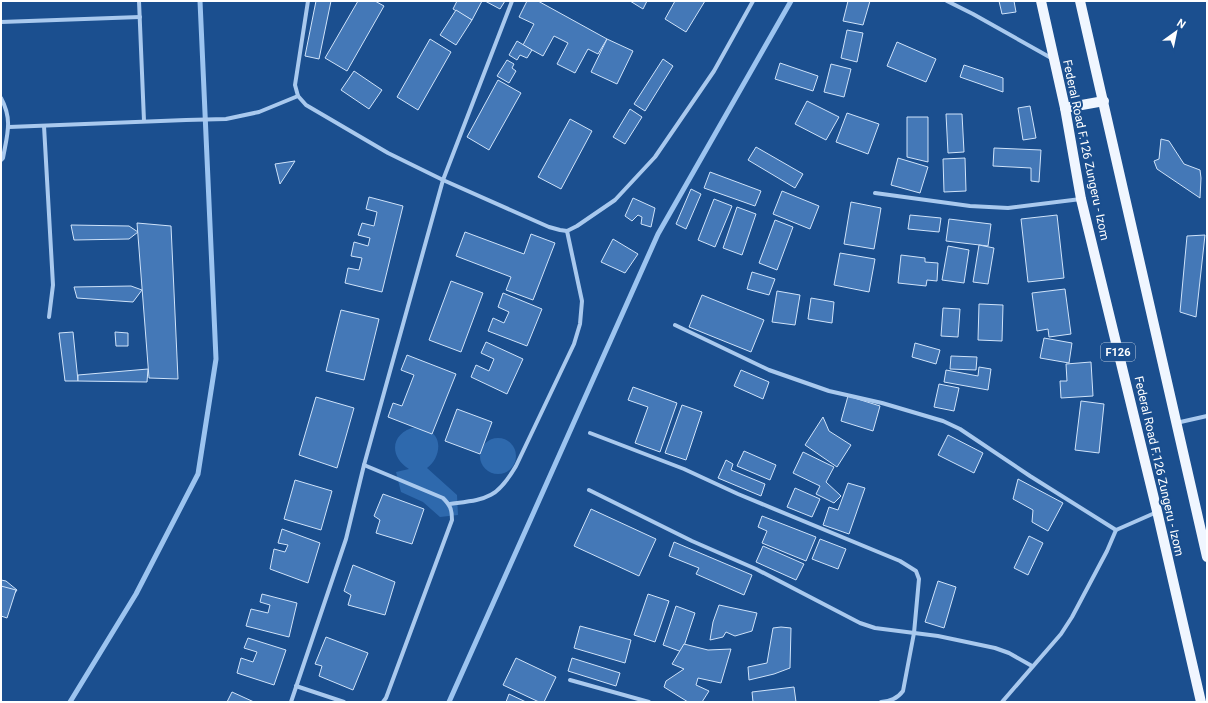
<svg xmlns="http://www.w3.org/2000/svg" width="1208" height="703" font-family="Roboto,sans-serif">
	<rect width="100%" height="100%" fill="#1b4f8f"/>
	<g fill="#2e69ad">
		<path d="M416,427c4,1 9,2 13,4 15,7 10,29 -2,37l30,27 1,20 -18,2 -17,-15 -22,-10 -5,-20 13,-3c-21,-13 -18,-37 7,-42z"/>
		<circle cx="498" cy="456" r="18"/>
	</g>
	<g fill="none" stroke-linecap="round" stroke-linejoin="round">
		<g stroke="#9cc4f0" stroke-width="5">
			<path d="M70,702l66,-108 62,-120 18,-115 -16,-358"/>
			<path d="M449,702l209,-468 133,-233"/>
		</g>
	</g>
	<g fill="#4478b7" stroke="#cfe3fa">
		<path d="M316,1h15l-12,58 -14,-3z"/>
		<path d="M358,1h17l9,5 -37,65 -22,-13z"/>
		<path d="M457,1h25l-10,19 -19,-11z"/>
		<path d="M485,1h20l-5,8z"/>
		<path d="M527,1h11l69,38 -9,15 -10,-5 -13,24 -18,-9 11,-21 -14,-7 -11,20 -20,-11 11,-21 -15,-7z"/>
		<path d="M630,1h17l-4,8z"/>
		<path d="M675,1h30l-19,31 -21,-13z"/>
		<path d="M848,1h22l-7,24 -20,-4z"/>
		<path d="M999,1h15l2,11 -14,2z"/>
		<path d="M456,10l16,10 -16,25 -16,-10z"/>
		<path d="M847,30l16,3 -6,29 -16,-4z"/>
		<path d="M430,39l21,13 -33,58 -21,-13z"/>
		<path d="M607,39l26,12 -16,33 -26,-12z"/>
		<path d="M517,41l15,9 -5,8 -7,-3 -3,5 -8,-5z"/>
		<path d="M897,42l39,17 -10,23 -39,-16z"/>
		<path d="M663,59l10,7 -28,45 -11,-7z"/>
		<path d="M507,60l7,4 -2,4 4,3 -7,12 -12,-7z"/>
		<path d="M780,63l38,13 -5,15 -38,-12z"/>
		<path d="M831,64l20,5 -7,28 -20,-5z"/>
		<path d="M964,65l39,13v14l-43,-15z"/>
		<path d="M354,71l28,19 -13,19 -28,-19z"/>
		<path d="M498,80l23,13 -32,57 -22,-13z"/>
		<path d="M807,101l32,16 -13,23 -31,-16z"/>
		<path d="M1030,106l6,32 -13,2 -5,-32z"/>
		<path d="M630,109l12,8 -17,27 -12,-7z"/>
		<path d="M847,113l32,11 -11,30 -32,-12z"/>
		<path d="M946,114h16l2,38 -16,1z"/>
		<path d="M907,117h21v45l-21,-5z"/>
		<path d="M570,119l22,12 -31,58 -23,-12z"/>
		<path d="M1161,139l8,2 15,23 16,6 1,8 -1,20 -43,-29 -3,-8 5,-2z"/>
		<path d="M756,147l47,27 -8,14 -47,-28z"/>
		<path d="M994,148l47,2 -2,32 -8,-1v-13l-38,-2z"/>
		<path d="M898,158l30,9 -8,26 -29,-8z"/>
		<path d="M965,158l1,33 -22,1 -1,-33z"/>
		<path d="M295,161l-7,11 -8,12 -5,-20z"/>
		<path d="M710,172l51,19 -6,15 -51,-18z"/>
		<path d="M691,189l10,5 -15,35 -10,-5z"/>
		<path d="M782,191l37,15 -9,23 -37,-15z"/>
		<path d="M369,197l34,9 -21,86 -37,-9 3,-15 11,2 3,-12 -11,-2 3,-14 14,4 2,-8 -12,-3 4,-12 12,3 3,-14 -11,-3z"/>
		<path d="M633,198l22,10 -4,19 -10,-3 1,-7 -4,-2 -6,6 -7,-5z"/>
		<path d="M714,199l18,7 -17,41 -17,-7z"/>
		<path d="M851,202l30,6 -7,41 -30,-5z"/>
		<path d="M737,207l19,7 -14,41 -19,-7z"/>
		<path d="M910,215l31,3 -2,14 -31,-3z"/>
		<path d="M1057,215l7,63 -36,4 -7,-63z"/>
		<path d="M949,219l42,5 -3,22 -42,-5z"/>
		<path d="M775,220l18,7 -16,43 -18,-7z"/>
		<path d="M137,223l34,3 7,153 -29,-1z"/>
		<path d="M71,225l58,1 9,6 -9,7 -55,1z"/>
		<path d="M465,232l59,22 7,-20 24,9 -22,57 -27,-10 5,-13 -55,-21z"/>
		<path d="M1205,235l-9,82 -16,-5 7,-76z"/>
		<path d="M613,239l25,15 -13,19 -24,-11z"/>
		<path d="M979,245l15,3 -6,36 -15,-2z"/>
		<path d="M948,246l21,4 -5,33 -22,-3z"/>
		<path d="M840,253l35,6 -6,33 -35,-7z"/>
		<path d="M901,255l24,3v4l13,1 -1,18 -10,-1 -1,6 -28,-3z"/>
		<path d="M752,272l23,7 -6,16 -22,-6z"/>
		<path d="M451,281l32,12 -22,59 -32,-12z"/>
		<path d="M131,286l11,4 -9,12 -56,-4 -3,-11z"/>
		<path d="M1065,289l6,45 -22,3 -1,-8 -11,2 -5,-38z"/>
		<path d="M777,291l23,4 -5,30 -23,-3z"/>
		<path d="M503,293l39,16 -15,37 -39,-15 5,-13 11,5 5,-11 -11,-5z"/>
		<path d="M702,295l62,25 -13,32 -62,-25z"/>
		<path d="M811,298l23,4 -2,21 -24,-4z"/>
		<path d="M979,304l24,1 -1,36 -24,-1z"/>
		<path d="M943,308l17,1 -2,28 -17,-1z"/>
		<path d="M341,310l38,9 -15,61 -38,-9z"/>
		<path d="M73,332l5,49h-13l-6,-48z"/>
		<path d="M115,332l13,1v13h-12z"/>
		<path d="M1044,338l28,5 -3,20 -29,-5z"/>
		<path d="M486,342l37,17 -16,35 -36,-17 5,-12 13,6 5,-12 -13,-6z"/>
		<path d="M915,343l25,7 -4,14 -24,-7z"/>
		<path d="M407,355l49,19 -24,60 -44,-17 5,-14 9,3 12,-31 -13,-5z"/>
		<path d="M951,356l26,1 -1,13 -26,-1z"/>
		<path d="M1091,362l2,34 -32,2 -1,-17h7l-1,-17z"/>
		<path d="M979,367l12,2 -3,21 -44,-8 2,-12 32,6z"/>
		<path d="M148,369l-1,13 -69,-1v-6z"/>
		<path d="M741,370l28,12 -6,17 -29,-13z"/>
		<path d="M939,384l20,4 -5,23 -20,-4z"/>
		<path d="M633,387l44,16 -17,49 -25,-9 13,-36 -20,-7z"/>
		<path d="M848,396l32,10 -7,25 -32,-10z"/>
		<path d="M316,397l38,11 -17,60 -38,-13z"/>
		<path d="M1081,401l23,3 -5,49 -24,-3z"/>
		<path d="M682,405l20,7 -16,48 -21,-7z"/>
		<path d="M457,409l35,13 -12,32 -35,-13z"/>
		<path d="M823,417l6,14 22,14 -14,22 -32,-22z"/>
		<path d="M948,435l35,18 -9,20 -36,-18z"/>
		<path d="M744,451l32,14 -6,15 -33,-14z"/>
		<path d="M803,452l31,15 -8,15 15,14 -7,7 -18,-9 4,-8 -27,-13z"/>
		<path d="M726,460l7,4 -2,6 34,14 -4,12 -43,-18z"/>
		<path d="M1018,479l45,24 -15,28 -16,-9 1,-12 -20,-11z"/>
		<path d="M295,480l37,11 -11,39 -37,-11z"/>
		<path d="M848,483l17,5 -16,46 -26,-9 6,-18 9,3z"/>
		<path d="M795,488l25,11 -8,18 -25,-10z"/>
		<path d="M383,494l41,15 -12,35 -36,-11 4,-13 -6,-4z"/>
		<path d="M591,509l65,30 -17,37 -65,-30z"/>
		<path d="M762,516l54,21 -10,24 -44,-18 5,-12 -9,-4z"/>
		<path d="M282,529l38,14 -12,40 -38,-14 4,-20 11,3 3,-7 -10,-2z"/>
		<path d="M1029,536l14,7 -15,32 -14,-7z"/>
		<path d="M820,539l26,10 -8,20 -26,-10z"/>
		<path d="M674,542l78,33 -8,20 -48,-21 3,-6 -30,-12z"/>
		<path d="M763,546l41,18 -8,16 -40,-18z"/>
		<path d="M353,565l42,17 -10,33 -37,-10 3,-10 -7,-4z"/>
		<path d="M1,580l5,1 11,9 -12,17h-4z"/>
		<path d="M938,581l18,6 -12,41 -19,-6z"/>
		<path d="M1,586l15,4 -9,28 -6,-2z"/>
		<path d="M262,594l35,9 -8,34 -43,-11 5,-17 17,4 2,-8 -10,-3z"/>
		<path d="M648,594l21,7 -14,41 -21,-7z"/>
		<path d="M719,605l38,8 -5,18 -17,5 -9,-4 -3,5 -13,3 3,-18z"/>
		<path d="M676,606l19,7 -13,39 -19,-7z"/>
		<path d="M580,626l51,14 -6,23 -51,-15z"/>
		<path d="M781,627l10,1 -1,40 -16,6 -25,6 -1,-13 19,-4 6,-35z"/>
		<path d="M326,637l42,16 -15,37 -34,-14 3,-10 -7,-2z"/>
		<path d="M248,638l38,12 -12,35 -37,-12 4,-15 12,4 4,-10 -13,-4z"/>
		<path d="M684,644l24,6 23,-1 -10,34 -23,-5 -2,7 13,6 -7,11h-14l-24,-15 2,-6 18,-12 -12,-5z"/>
		<path d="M516,658l40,19 -12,25h-5l-36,-17z"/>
		<path d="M572,658l48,15 -4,13 -48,-15z"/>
		<path d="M794,687l2,15h-43l-1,-10z"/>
		<path d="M232,692l22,10h-27z"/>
		<path d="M509,694l17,8h-20z"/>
	</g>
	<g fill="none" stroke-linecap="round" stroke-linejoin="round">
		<g stroke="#a9c9ee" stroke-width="4">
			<path d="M139,1l5,120"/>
			<path d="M308,1l-13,84 3,11 8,9 82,48 55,27 106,47 11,3 7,1 10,-5 38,-26 40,-43 59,-86 39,-70"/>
			<path d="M947,1l26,13 80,45"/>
			<path d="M1,22l139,-5"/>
			<path d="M1,98c12,22 6,37 2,60l-2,2"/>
			<path d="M44,126l9,159 -4,32"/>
			<path d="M9,127l177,-7 40,-1 33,-7 39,-16"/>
			<path d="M875,193l95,13 38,2 73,-9"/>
			<path d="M675,325l94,45 60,21 53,12 61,18 17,8 70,47 86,54"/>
			<path d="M1176,423l31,-7"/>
			<path d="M590,433l94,36 54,25 162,67 16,10 3,8 -5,54 -11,58c-6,8 -13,10 -22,11"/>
			<path d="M364,465l79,33c7,7 9,11 9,22l-66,178 -3,4"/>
			<path d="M589,490l103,51 64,28 104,54 15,5 63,8 57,12 14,5 23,13"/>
			<path d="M450,504c36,-5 46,-4 66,-38l58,-122 6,-20 2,-23 -15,-70"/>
			<path d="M570,680l79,22"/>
			<path d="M296,686l48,16"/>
			<path d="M291,702l55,-163 18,-74 79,-285 69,-179"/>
			<path d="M1002,702l59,-68 11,-17 35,-66 9,-21 41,-18"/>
		</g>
		<g stroke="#f0f6ff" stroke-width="10">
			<path d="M1041,1l24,107 16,91 76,312 44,191"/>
			<path d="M1080,1l127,556"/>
			<path d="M1065,108l39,-7"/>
		</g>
	</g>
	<g text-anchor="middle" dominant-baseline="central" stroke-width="4" stroke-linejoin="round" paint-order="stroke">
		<rect fill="#1b4f8f" stroke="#bbcadd" stroke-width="1" x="1101" y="343" width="34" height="18" rx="3"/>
		<g font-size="11" font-weight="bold" fill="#fff">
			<text x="1118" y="352">F126</text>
		</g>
		<g font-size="12" fill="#fff" stroke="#1b4f8f">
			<text transform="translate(1086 150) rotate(78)">Federal Road F.126 Zungeru - Izom</text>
			<text transform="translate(1159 466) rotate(77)">Federal Road F.126 Zungeru - Izom</text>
		</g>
	</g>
	<rect width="1208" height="703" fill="none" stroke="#ffffff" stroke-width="4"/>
	<g transform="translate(1176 32) rotate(33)" stroke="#1b4f8f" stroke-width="3" paint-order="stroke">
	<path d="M0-3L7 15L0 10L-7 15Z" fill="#ffffff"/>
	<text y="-6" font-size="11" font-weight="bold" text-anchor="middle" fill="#ffffff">N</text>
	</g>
</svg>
